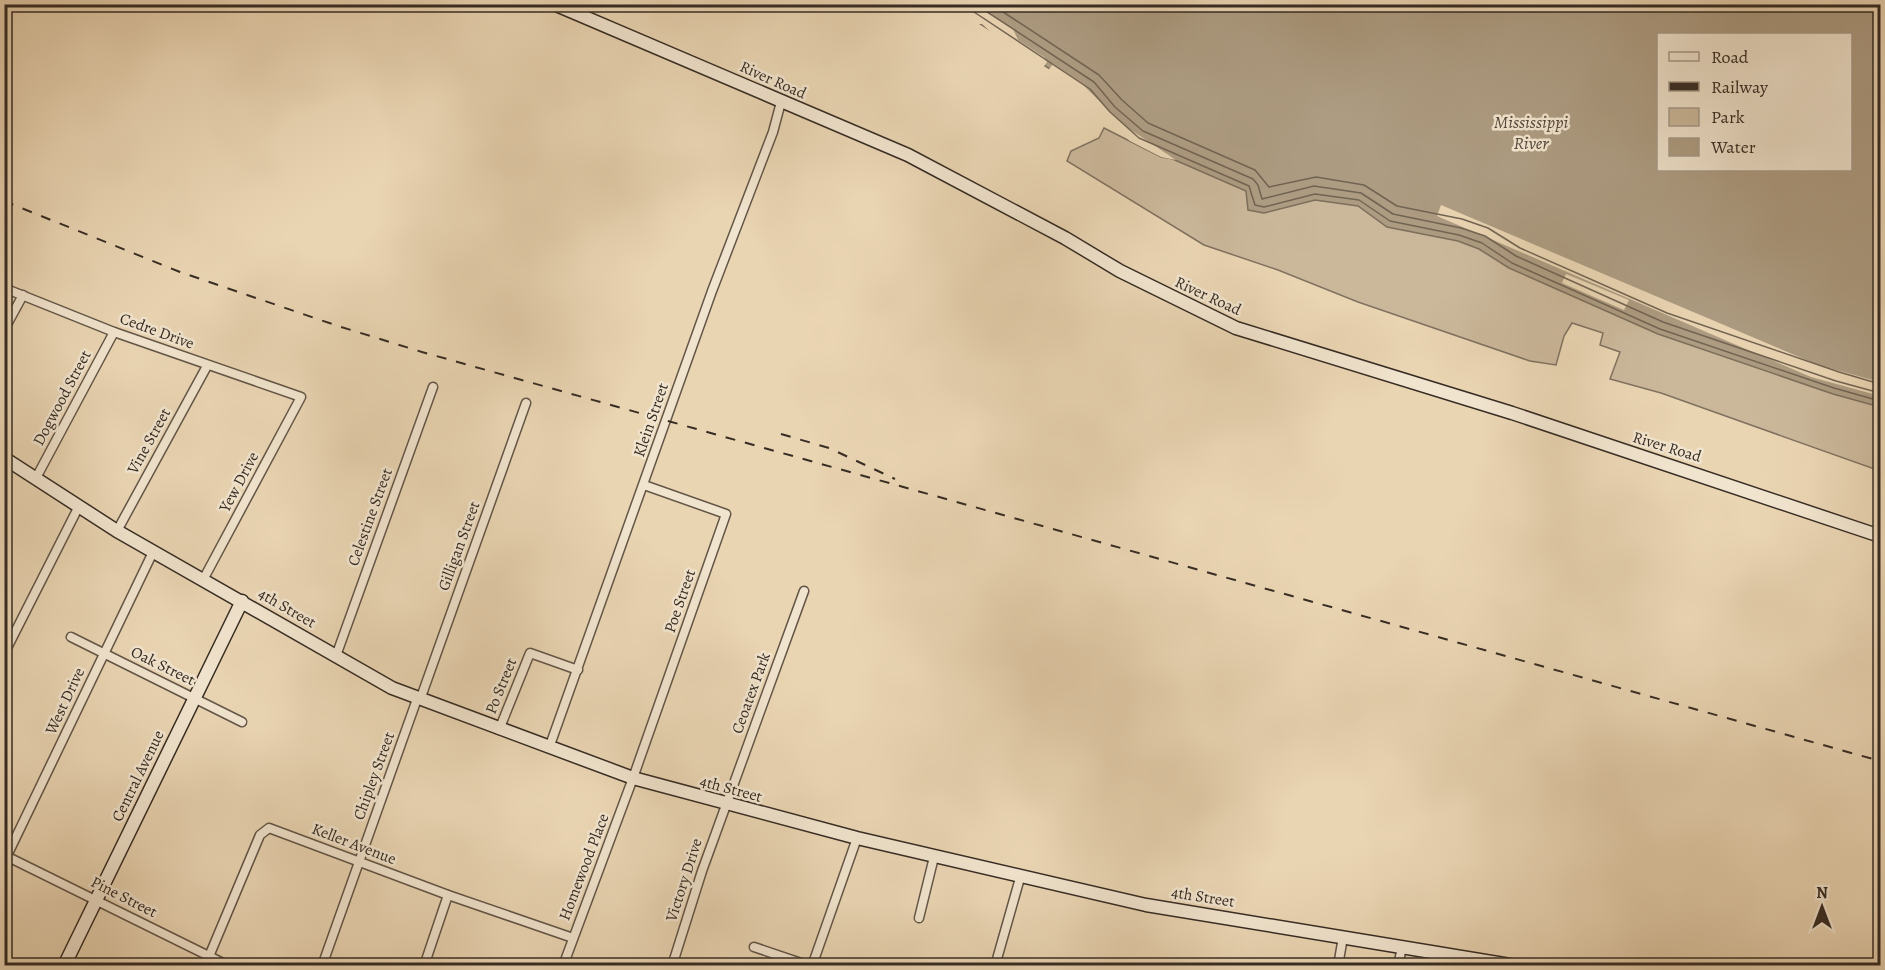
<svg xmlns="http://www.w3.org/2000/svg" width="1885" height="970" font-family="Alegreya,serif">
	<rect width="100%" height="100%" fill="#ead5b3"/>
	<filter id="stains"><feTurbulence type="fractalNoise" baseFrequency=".00333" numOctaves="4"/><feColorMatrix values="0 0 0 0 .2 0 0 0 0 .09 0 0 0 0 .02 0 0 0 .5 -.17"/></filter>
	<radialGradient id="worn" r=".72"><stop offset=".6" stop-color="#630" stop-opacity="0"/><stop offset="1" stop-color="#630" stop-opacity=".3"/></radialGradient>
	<path fill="#cbb89b" stroke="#807260" stroke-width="1.5" d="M1104,128l57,29 150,22 139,57 430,163v72l-219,-78 -51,-14 10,-27 -20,-7 3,-12 -31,-10 -8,13 -8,29 -26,-4 -172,-59 -80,-32 -74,-25 -137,-84 4,-10 28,-13z"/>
	<path fill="#ad9c82" stroke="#7d6f5c" stroke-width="1.5" fill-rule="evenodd" d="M951,5h929v402l-47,-13 -175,-60 -149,-66 -30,-19 -21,-8 -71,-14 -29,-21 -43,-6 -51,13 -16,-3 -2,-19 -110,-48 -49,-50zM1658,34h192v136h-192z"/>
	<g fill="#ead5b3">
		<path d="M948,4l11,1 6,3 4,-3h10l34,24 5,11 26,17 3,5 -5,7 -42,-28 -18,-17h-8z"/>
		<path d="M1053,64l27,18 45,44 51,34 -15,-3 -31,-16 -27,-23 -18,-22 -38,-24z"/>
		<path d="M1441,205l377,160 62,17v14l-69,-19 -311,-134 -63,-27z"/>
		<path d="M1566,274l63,26 -5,10 -62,-27z"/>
	</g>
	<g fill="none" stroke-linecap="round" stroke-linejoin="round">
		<g stroke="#726453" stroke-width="1.5">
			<path d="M962,4l128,85 20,23 29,26 110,48 6,19 9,2 51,-13 44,6 31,21 69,14 23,8 30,20 148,66 174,59 46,13"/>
			<path d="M975,4l119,78 21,25 28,24 110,48 5,6 4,14 52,-13 47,7 32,21 68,14 24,8 31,20 147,66 173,59 44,12"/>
			<path d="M991,4l108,71 23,25 26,23 107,47 14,17 47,-10 48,8 33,21 65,13 26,9 32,20 147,65 172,59 41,12"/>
		</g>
		<defs>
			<g id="street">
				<path d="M4,288l110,44 187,65 -98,183"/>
				<path d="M4,330l19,-35"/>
				<path d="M4,475l7,-13"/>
				<path d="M36,478l78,-146"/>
				<path d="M117,531l90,-165"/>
				<path d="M71,637l171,85"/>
				<path d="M4,654l75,-148"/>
				<path d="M336,656l97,-269"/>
				<path d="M420,700l106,-297"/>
				<path d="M499,730l31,-77 48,17"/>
				<path d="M549,748l163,-457 61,-159 8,-30"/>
				<path d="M4,855l225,111"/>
				<path d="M4,862l149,-310"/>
				<path d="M919,918l15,-61"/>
				<path d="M754,947l56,19"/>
				<path d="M205,966l55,-131 9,-7 179,67 125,43"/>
				<path d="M322,966l95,-267"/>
				<path d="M424,966l24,-71"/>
				<path d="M563,966l70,-188 93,-264 -82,-29"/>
				<path d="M672,966l30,-95 102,-280"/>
				<path d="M812,966l45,-128"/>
				<path d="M995,966l25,-88"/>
				<path d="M1338,966l5,-29"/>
				<path d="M1398,966l4,-19"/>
			</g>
			<g id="secondary">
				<path d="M554,4l354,151 157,83 55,33 116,57 276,85 368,123"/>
				<path d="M4,458l113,73 275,157 241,90 224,60 289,67 370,61"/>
				<path d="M64,966l178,-365"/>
			</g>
		</defs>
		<use href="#street" stroke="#635648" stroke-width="11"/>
		<use href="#secondary" stroke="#362c24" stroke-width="15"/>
		<use href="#street" stroke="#f1e4ce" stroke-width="8"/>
		<use href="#secondary" stroke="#f1e4ce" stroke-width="12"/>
		<g stroke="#362c24" stroke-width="2" stroke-dasharray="10 10" stroke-linecap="butt">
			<path d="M4,201l176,71 158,54 84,26 1458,409"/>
			<path d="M781,434l48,14 66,31"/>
		</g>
	</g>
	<g text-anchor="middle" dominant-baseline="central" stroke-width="5" stroke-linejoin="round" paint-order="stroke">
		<g font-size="16" fill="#362c24" stroke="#f1e4ce">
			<text transform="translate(773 80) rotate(24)">River Road</text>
			<text transform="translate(1208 296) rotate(25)">River Road</text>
			<text transform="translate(157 331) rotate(20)">Cedre Drive</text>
			<text transform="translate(62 398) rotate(-62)">Dogwood Street</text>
			<text transform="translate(651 420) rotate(-71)">Klein Street</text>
			<text transform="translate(149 441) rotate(-61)">Vine Street</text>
			<text transform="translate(1667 447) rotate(17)">River Road</text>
			<text transform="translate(239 482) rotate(-62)">Yew Drive</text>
			<text transform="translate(370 517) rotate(-70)">Celestine Street</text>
			<text transform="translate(459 546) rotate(-70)">Gilligan Street</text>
			<text transform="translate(680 601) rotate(-71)">Poe Street</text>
			<text transform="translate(287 608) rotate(30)">4th Street</text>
			<text transform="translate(163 666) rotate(26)">Oak Street</text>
			<text transform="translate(501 686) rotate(-68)">Po Street</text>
			<text transform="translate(751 693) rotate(-70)">Ceoatex Park</text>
			<text transform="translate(65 701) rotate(-65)">West Drive</text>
			<text transform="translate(138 776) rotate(-64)">Central Avenue</text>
			<text transform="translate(374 776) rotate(-70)">Chipley Street</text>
			<text transform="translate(731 789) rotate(15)">4th Street</text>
			<text transform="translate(354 844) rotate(21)">Keller Avenue</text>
			<text transform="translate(584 867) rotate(-69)">Homewood Place</text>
			<text transform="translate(684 880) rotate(-72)">Victory Drive</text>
			<text transform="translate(124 897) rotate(27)">Pine Street</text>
			<text transform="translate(1203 897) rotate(9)">4th Street</text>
		</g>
		<g font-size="18" font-style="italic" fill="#54483c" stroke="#f1e4ce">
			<text x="1531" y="122">Mississippi<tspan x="1531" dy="21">River</tspan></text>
		</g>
	</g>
	<rect width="1885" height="970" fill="none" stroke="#ead5b3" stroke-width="24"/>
	<rect x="6" y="6" width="1873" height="958" fill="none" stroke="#362c24" stroke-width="3"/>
	<rect x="12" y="12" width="1861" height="946" fill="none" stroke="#362c24" stroke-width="1.5"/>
	<rect x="1657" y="33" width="195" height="138" fill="#f1e4ce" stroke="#a69a8a" stroke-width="1.5"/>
	<rect x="1669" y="52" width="30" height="9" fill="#f1e4ce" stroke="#a69a8a" stroke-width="1.5"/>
	<text x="1711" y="63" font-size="18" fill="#362c24">Road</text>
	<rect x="1669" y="82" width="30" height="9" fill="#362c24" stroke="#a69a8a" stroke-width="1.5"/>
	<text x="1711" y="93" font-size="18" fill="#362c24">Railway</text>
	<rect x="1669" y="108" width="30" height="18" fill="#cbb89b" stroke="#a69a8a" stroke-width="1.5"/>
	<text x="1711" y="123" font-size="18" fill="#362c24">Park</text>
	<rect x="1669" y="138" width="30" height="18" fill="#ad9c82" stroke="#a69a8a" stroke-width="1.5"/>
	<text x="1711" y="153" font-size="18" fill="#362c24">Water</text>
	<g transform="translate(1822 907)" stroke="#f1e4ce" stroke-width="4.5" paint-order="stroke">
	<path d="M0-4.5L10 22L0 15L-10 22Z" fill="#362c24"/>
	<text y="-9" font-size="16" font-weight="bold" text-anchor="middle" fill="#362c24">N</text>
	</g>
	<rect width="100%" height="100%" filter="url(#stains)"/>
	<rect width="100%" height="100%" fill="url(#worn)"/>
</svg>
